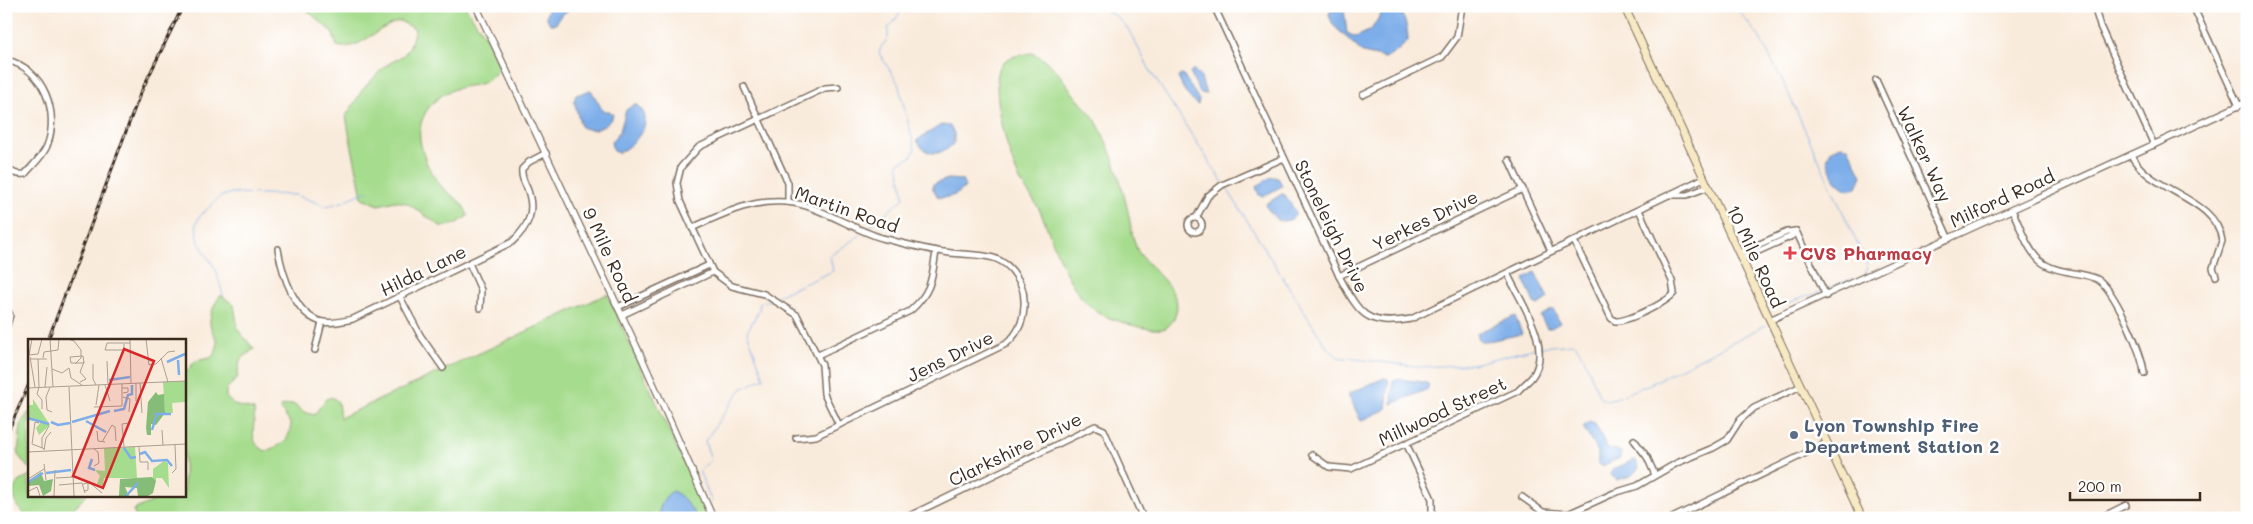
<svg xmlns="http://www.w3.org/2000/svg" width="2253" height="524" font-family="Mali,sans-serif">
	<rect width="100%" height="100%" fill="#fff"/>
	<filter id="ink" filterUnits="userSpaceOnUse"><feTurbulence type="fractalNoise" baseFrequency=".02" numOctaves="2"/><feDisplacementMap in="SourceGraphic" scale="10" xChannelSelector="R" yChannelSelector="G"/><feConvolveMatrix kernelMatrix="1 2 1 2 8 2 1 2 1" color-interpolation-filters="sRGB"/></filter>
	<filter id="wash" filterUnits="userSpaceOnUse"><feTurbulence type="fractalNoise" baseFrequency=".0096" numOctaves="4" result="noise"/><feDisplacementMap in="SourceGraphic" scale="20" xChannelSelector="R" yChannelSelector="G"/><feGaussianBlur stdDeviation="1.12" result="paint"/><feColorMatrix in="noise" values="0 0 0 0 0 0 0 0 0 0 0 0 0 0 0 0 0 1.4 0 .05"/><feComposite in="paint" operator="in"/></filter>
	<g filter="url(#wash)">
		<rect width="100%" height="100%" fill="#f9ebdb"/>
		<g fill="#a6dc8d" stroke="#708356">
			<path d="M302,6h163l24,36 10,24c-11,25 -30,16 -49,25 -19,8 -33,28 -30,49 3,18 10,34 23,48 11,11 19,11 25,28l-12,8 -14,3 -35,-24 -12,-2 -16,4 -17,-7c-4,-28 -12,-54 -16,-82l17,-27 22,-23 19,-11 6,-9 5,-17 -15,-8c-22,5 -41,31 -63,25l-5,-14z"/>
			<path d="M1032,53c19,8 29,23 40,39 7,10 18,19 24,29 14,25 23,54 30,82 4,15 5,30 10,44 6,18 51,43 39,69 -2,5 -5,9 -9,12 -12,5 -47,-6 -59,-11 -39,-17 -51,-71 -67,-106 -5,-10 -13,-19 -19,-29 -11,-19 -33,-97 -20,-117 7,-10 21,-10 31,-12z"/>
			<path d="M607,294l102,224h-573l-3,-8 34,-15h17v-120l11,-14 15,-3 5,-4c5,-16 1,-13 -4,-26 -4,-8 4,-27 10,-33l13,10 4,25 16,19 -14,11 -3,19 -11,10v8l8,8 20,5c3,13 -9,33 12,41 18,-8 22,-7 25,-27l-10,-14 1,-4 11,-2 11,8 10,3 12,-16 6,-2 6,5 2,16z"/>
			<path d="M29,412v57l-11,-14 3,-32z"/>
			<path d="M29,475v20h58l-23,23h-36c-7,-8 -20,-20 -12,-33 3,-4 9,-6 13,-10z"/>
		</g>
		<g fill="#7eaee9" stroke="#5c6c84">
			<path d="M549,6h25l-14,10 -4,8h-6l-4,-8z"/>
			<path d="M1386,6h9c10,8 13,23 13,35l-14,13 -9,4 -22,-5 -30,-28 -4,-10 1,-4 14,-1 3,23 9,4 15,-7z"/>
			<path d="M1194,70l7,8 5,16 -6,-1 -10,-20z"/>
			<path d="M1183,74l16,26 -1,5c-8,-4 -17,-19 -20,-28z"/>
			<path d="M591,90l12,21h7l3,4c-5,12 -20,18 -32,12l-7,-26 2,-6z"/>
			<path d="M635,104c24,15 1,40 -17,49l-5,-2 -2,-9 9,-11 6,-21z"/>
			<path d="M941,125l9,1 4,7v10c-11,13 -29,15 -37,-3z"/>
			<path d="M1841,146l7,1 14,29 -5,11 -8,3c-15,-5 -17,-16 -22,-30l4,-10z"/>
			<path d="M1275,177l4,2 3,7 -20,11 -3,-2 -3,-8 13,-9z"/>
			<path d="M948,179l14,1 3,7c-6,8 -18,12 -27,10l-5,-8v-5z"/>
			<path d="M1282,194l3,1 11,17c-1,9 -12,10 -19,8l-10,-12 -1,-4z"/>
			<path d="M1535,272l13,26 -10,7 -4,-2 -10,-24z"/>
			<path d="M1553,309l7,14 -9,5h-4l-7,-12z"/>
			<path d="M1515,316l7,18 -38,8 -5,-2 -2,-7z"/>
			<path d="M1384,378l4,1 1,4 -3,26 -25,12 -13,-27z"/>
			<path d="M1396,379l29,3 4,3 -1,4 -36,15 1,-24z"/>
			<path d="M1589,422l6,2 12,23 14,5 -1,6 -18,8 -4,-3v-11l-15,-25z"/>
			<path d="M1633,460h3l3,8 -8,8 -14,4 -6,-5 1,-5z"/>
			<path d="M673,491c14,7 15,15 25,27h-57l6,-3 11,1c3,-11 4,-19 15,-25z"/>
		</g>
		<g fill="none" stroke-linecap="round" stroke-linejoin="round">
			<g stroke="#7eaee9" stroke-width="1">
				<path d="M1098,6l18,10 12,13 23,43 72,111"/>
				<path d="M1735,6l25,32 24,46 84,183 -3,7"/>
				<path d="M1226,187l98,156 13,14 86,10 50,-3 63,-16"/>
				<path d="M867,229l37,-31 -6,-35 13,-6 4,-8 -17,-66 -19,-30 2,-6 7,-8v-11c7,-5 10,-15 17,-22"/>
				<path d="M1825,289l27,-10"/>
				<path d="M223,295l-7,-25 -17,-27 -3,-18 3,-8 21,-20 11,-4 65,2 30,11 13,-3 28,-12"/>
				<path d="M777,296l56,-25 -3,-15 30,-21"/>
				<path d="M1780,306l42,-15"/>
				<path d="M1540,347l35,-3 10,16 15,38 8,3 42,-17 116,-59"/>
				<path d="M712,502l-13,-31 12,-11 -6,-19 36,-52 23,-11 -17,-46 12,-22 1,-7 10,-3"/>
				<path d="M703,506l4,12"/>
			</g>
		</g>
	</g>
	<g filter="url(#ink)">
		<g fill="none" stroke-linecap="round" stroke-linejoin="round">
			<defs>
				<g id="minor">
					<path d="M1214,6l125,270c20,37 26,51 72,43l293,-141"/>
					<path d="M2094,6l6,20 54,119"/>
					<path d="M2193,6l46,100"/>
					<path d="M2240,6l7,5"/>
					<path d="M6,60c38,8 54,53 41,86 -4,10 -15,20 -22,28 -10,1 -14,-1 -19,-10"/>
					<path d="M1876,80l73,159"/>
					<path d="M744,87l44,96v19"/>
					<path d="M838,87l-13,1 -126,59 -18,20 -4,16 3,18 33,71 19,14 32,8 33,21 25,50 2,29 15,31"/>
					<path d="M1363,95l79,-38 15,-20 5,-31"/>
					<path d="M2131,155c19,38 85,41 91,86l-9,27 3,8"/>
					<path d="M1509,160l42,91"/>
					<path d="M1671,195h16l21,-8"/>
					<path d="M2012,210c8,16 14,37 27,50 16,14 40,11 58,19 17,9 46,75 47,94"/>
					<path d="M1196,218l12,-22 14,-11 62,-27"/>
					<circle cx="1195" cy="225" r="7"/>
					<path d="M692,228c31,-14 59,-29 94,-26 31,2 65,27 96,36 20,5 41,11 62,14 27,5 56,-3 72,24 5,7 8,15 8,24 1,18 -5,33 -18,44l-190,92 -20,2"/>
					<path d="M1796,231l30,65"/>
					<path d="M1574,241l37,77 4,3c12,1 51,-18 59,-28l-2,-12 -33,-71"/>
					<path d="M278,249c4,24 17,68 45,73 10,2 20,-1 30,-3l159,-77c17,-16 24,-31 15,-54 -3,-6 -6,-12 -5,-19l7,-7 17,-9"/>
					<path d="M1739,253l48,-21 9,-1 -4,5 -51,23"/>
					<path d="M469,263l12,27 -1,18"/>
					<path d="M1339,276l184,-87"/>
					<path d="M400,297l20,38 23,33"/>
					<path d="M6,306l4,9 -4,14"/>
					<path d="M618,307l91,-42"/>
					<path d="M622,315l91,-43"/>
					<path d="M315,350l7,-28"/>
					<path d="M818,355l92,-44c22,-19 22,-33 26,-60"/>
					<path d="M1634,440l13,17 8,18"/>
					<path d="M1406,443l26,56v19"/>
					<path d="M1312,455l17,12 22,2 167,-78c4,-5 10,-9 14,-14 22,-30 -12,-76 -25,-104"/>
					<path d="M1522,497l21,15 25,2 46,-21 23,-7 40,-23 36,-15 14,-8 13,-20 14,-12 47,-22"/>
					<path d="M905,518l190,-92 9,4 39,88"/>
					<path d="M1672,518l155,-75"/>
					<path d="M2100,518l26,-13"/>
				</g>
				<g id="tertiary">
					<path d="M476,6l164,348 73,164"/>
					<path d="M1770,320l477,-218"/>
				</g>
				<path id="secondary" d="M1624,6l238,512"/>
			</defs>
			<use href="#minor" stroke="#7e6e60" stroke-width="8"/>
			<use href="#tertiary" stroke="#7e6e60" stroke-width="8"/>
			<use href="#secondary" stroke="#7e6e60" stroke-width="9"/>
			<use href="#minor" stroke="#fff" stroke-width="5"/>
			<use href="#tertiary" stroke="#fff" stroke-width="5.5"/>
			<use href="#secondary" stroke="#f7e9c3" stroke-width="7"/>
			<defs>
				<g id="rail">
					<path d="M48,340l92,-246 43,-88"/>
					<path d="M6,436l23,-52"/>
				</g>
			</defs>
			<use href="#rail" stroke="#3b2a1e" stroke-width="3"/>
			<use href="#rail" stroke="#fff" stroke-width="1" stroke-dasharray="4" stroke-linecap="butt"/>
		</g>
	</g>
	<path fill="#e0444e" stroke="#fff" stroke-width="2" d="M1787.5 245.5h5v5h5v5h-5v5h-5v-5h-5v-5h5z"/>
	<circle fill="#5c6f8a" stroke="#fff" stroke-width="2" cx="1794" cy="435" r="5"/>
	<g text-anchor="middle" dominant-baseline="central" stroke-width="5" stroke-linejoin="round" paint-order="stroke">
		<g font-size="18" fill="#3b2a1e" stroke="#fff">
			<text transform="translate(1925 154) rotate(65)">Walker Way</text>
			<text transform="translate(2002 198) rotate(-25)">Milford Road</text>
			<text transform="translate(847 209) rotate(19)">Martin Road</text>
			<text transform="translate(1425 220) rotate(-26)">Yerkes Drive</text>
			<text transform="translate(1332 226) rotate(64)">Stoneleigh Drive</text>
			<text transform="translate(610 255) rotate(65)">9 Mile Road</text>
			<text transform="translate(1756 256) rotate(65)">10 Mile Road</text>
			<text transform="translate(423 270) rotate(-26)">Hilda Lane</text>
			<text transform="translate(950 356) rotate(-26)">Jens Drive</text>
			<text transform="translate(1442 411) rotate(-25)">Millwood Street</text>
			<text transform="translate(1015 449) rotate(-26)">Clarkshire Drive</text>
		</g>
		<g font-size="18" font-weight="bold" fill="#be3a42" stroke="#fff" text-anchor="start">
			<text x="1800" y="253">CVS Pharmacy</text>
		</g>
		<g font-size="18" font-weight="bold" fill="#4e5e75" stroke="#fff" text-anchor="start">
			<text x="1804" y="425">Lyon Township Fire<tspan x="1804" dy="21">Department Station 2</tspan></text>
		</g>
	</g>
	<g transform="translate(28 339)">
		<rect width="158" height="158" fill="#f9ebdb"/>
		<path d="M157,42v21l-13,1 1,10h-8l-2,-31zM5,60l17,26 -11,10 -3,-7 5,-6 -13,-2v-15h5zM107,108l2,31h-33l-1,8 -6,-2 3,-8 -5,-6 10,1 -1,-23zM136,122l4,2 1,25 -7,-10h-6v3l-3,-2v-10z" fill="#a6dc8d"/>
		<path d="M128,53l2,3 6,-1 1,19 -9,12 -5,-1v11h-4l-1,-7 2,-26zM13,133l3,9 9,-2 -2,12 -8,5 -4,-11 -11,1v-5zM124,138l4,4 -3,12 -5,3h-10l-1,-8 -12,-1 4,9h-10l1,-17z" fill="#84bc78"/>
		<path fill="none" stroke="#7eaee9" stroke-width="2.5" d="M150,21l1,15M139,23l18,-8M81,41l21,-3M86,72l10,-2 4,-14 4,-1v-9M127,75h16M0,79l21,6M58,82l20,11M23,83l7,3 12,-2M44,83l38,-11M124,91l5,-16M96,109l7,10 5,-1M112,115l5,-2 7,9 15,-1 5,6M64,120l-3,9 6,2M18,134l25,-3M0,143l15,-9M98,157l12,-13"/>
		<path fill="none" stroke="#ad9e8f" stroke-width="1" d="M22,0l3,48M40,0l6,2 7,9v8l-6,6M102,0l1,44M118,0l3,26 7,-1 12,-12 7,-1M96,5v6h-19l2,-7h23M1,16l9,-1 4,-15M1,16l3,-16M55,17l1,7h-13l-1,-6zM2,18l5,30M15,19l1,-6 14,-2 1,-11M133,19l7,24M2,20h17M10,20l1,28M79,22l1,23M65,25v15l3,6M24,30l10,4 7,-5 2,10 11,7M52,43l6,-3 -6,-7 4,-10M112,44l2,30M77,46l5,16M11,48l-2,7 5,6v9M17,48l2,-20M22,48l-4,10 1,13 5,2M41,48l5,109M0,49l158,-7M94,49h6v4l-5,1M95,58l7,2 -1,13M108,62v-18M68,66l3,-20M66,68l28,-1v-22M11,84l-4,-1 -3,22 13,5M134,91l1,15M69,92l1,10 7,1M74,103l10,-17 3,2 1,14M96,108l-2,-23 7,-1M111,108l1,15h8v8M14,109v-10l7,-12M16,111l2,-12 5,-6M0,113l158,-8M16,125l2,16M66,127l5,-3 -1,-11 -4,-3M144,134l4,-4 -1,-24M28,139l17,-1M0,140l16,-10M62,144l12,10M55,145l5,-1v7l-4,1M31,146l23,-2 3,10M1,152l8,-4 3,9M26,157l1,-26"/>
		<path fill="#d62828" fill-opacity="0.15" stroke="#d62828" stroke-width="2.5" d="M96,10l30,12 -51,127 -30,-12z"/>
		<rect width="158" height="158" fill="none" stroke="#3b2a1e" stroke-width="2.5"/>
	</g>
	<rect width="2253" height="524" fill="none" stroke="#fff" stroke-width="25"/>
	<path d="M2070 492v8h130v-8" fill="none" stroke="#3b2a1e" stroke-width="2.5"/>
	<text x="2078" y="492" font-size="15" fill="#3b2a1e" stroke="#ffffff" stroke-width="4" paint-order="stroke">200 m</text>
</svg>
